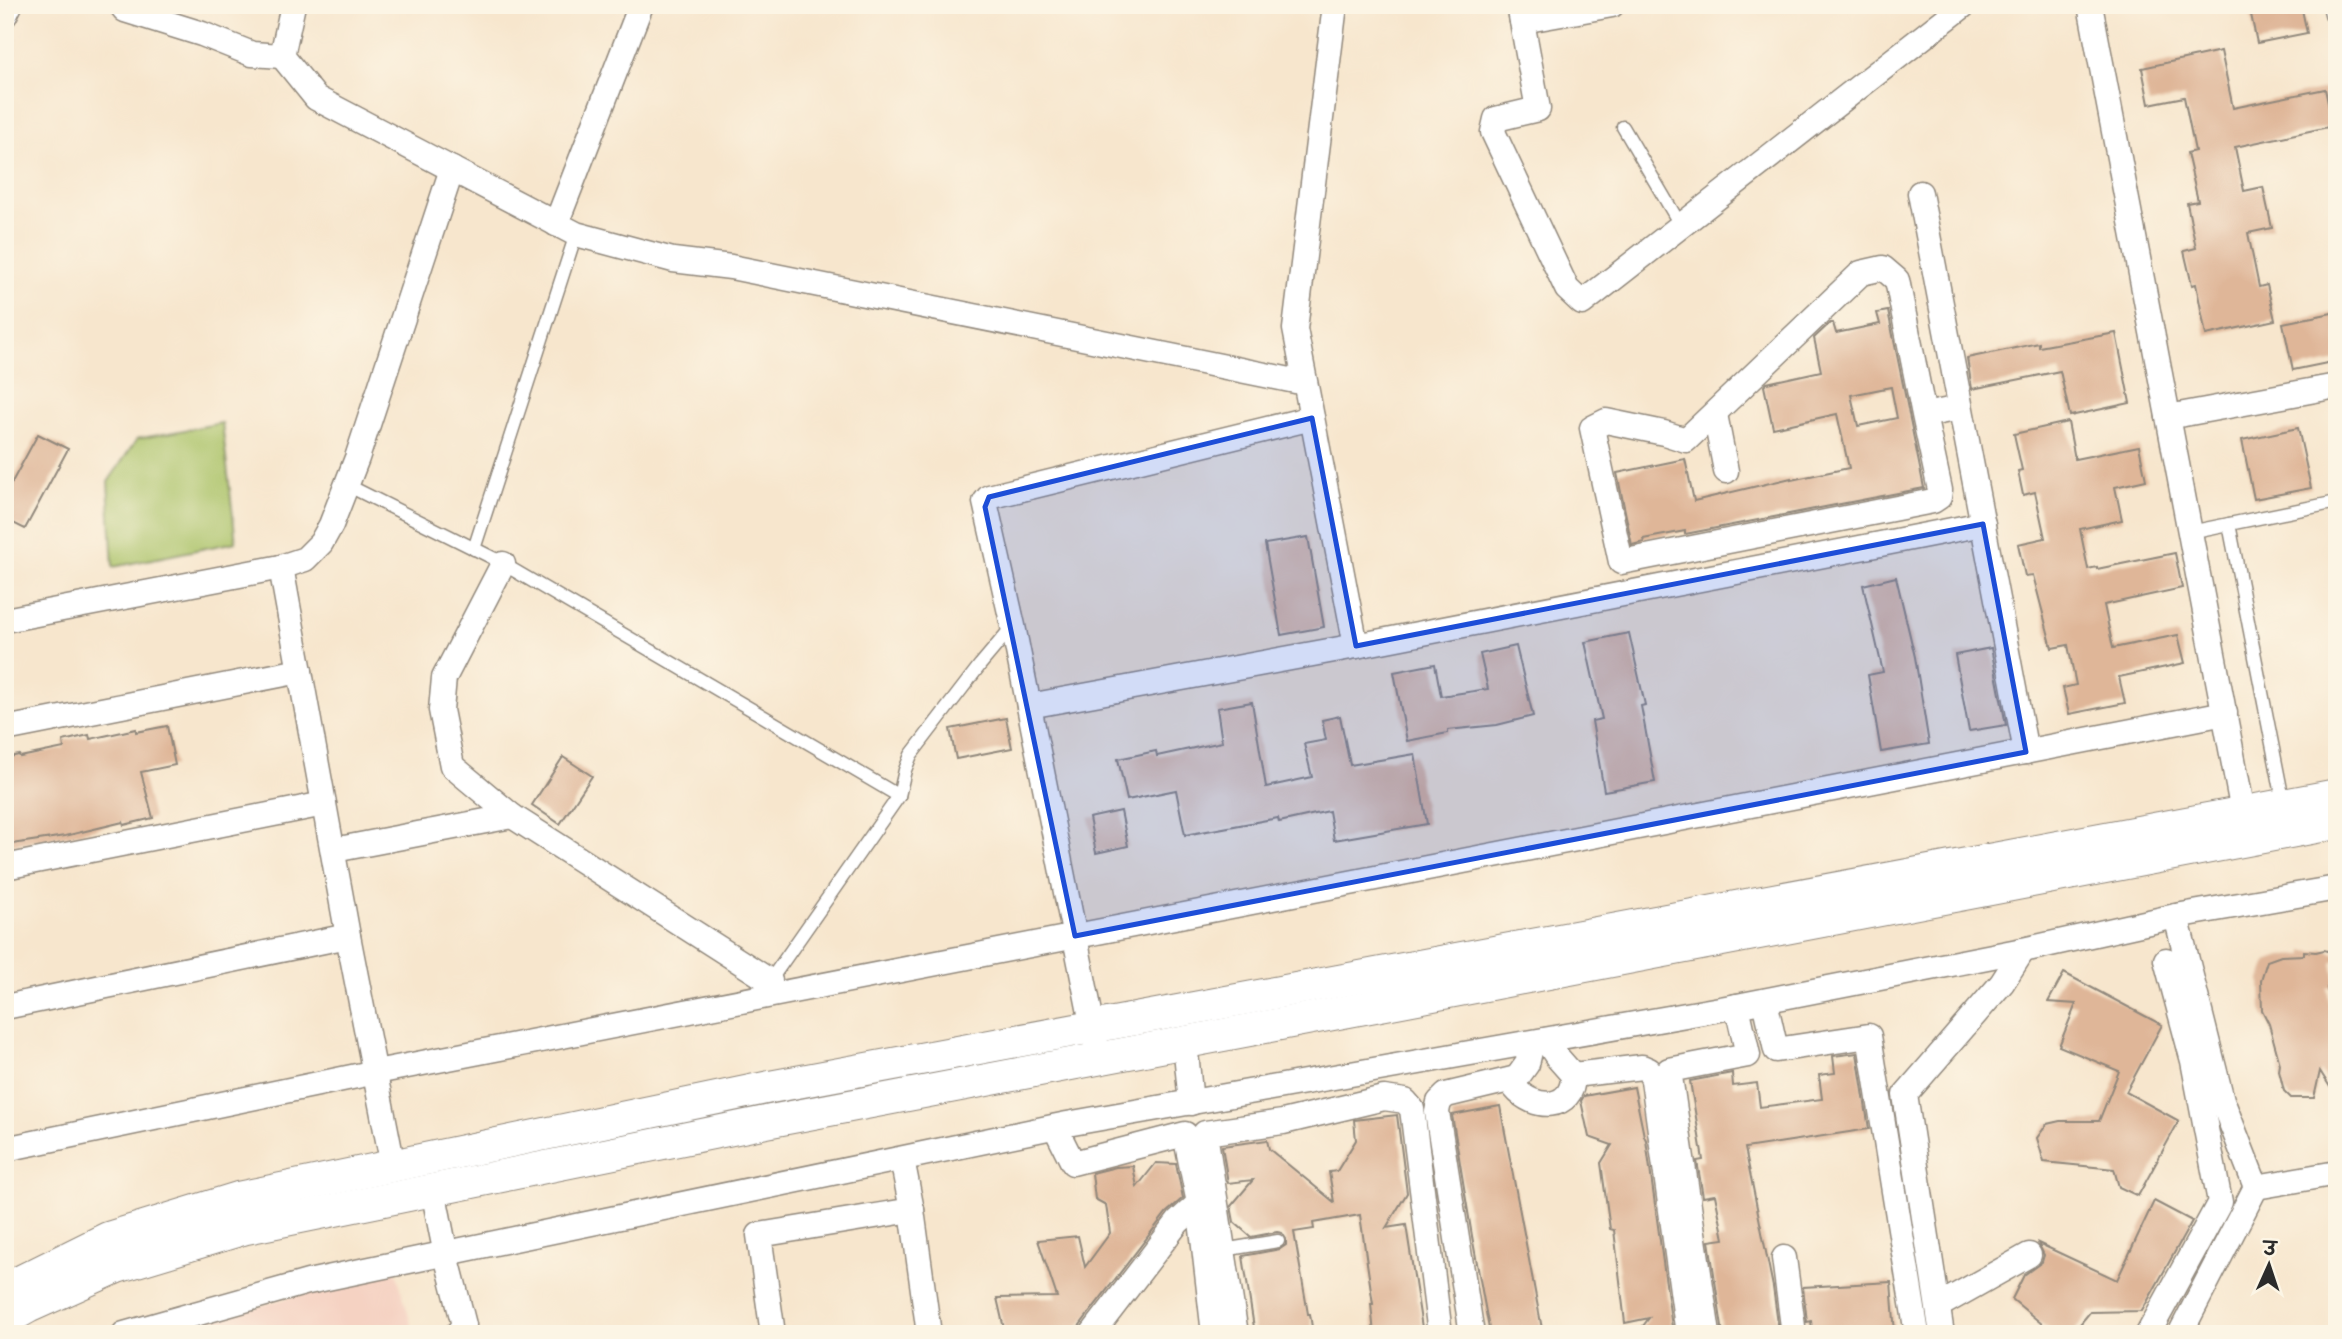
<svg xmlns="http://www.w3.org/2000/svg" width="2342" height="1339" font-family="Delius,'Playpen Sans Deva',sans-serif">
	<rect width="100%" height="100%" fill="#fcf5e5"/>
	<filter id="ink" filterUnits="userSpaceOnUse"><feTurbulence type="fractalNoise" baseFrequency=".0143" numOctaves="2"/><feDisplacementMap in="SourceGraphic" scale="14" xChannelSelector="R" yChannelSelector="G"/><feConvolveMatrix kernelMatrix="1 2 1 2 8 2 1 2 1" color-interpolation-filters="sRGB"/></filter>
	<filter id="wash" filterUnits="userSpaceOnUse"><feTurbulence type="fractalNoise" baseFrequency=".00686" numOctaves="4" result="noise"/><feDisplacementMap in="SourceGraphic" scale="28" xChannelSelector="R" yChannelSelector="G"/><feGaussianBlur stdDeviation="1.57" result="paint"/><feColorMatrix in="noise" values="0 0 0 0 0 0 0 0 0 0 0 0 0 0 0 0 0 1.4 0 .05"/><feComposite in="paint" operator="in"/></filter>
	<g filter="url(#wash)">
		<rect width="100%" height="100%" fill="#f7e6cd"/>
		<path fill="#f5d2c2" d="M395,1268l19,66h-254z"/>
		<path fill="#aac267" stroke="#6a7649" stroke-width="2" d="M222,423l14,119 -123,25 -5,-85 29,-43z"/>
		<g id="blocks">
			<g fill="#dfb698" fill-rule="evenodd">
				<path d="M2249,5h52l6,28 -50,10z"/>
				<path d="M2221,51l12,57 92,-19 8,37 -98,21 9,44 19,-4 9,41 -24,5 11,54 8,-2 8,35 -69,15 -10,-51 -4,1 -8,-34 12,-3 -9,-45 11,-2 -11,-48 8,-2 -11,-54 -35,7 -7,-36z"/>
				<path d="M1888,311l36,177 -239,46v-3l-42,8 1,3 -12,3 -15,-72 68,-14 9,42 97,-23v2l58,-12 -12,-54 -64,14 -9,-42 3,-3 54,-12 -7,-33 16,-15h3l3,10 44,-9 -3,-11zM1891,387l6,31 -39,8 -7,-31z"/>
				<path d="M2337,312v49l-44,9 -10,-47z"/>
				<path d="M2116,333l14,70 -60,13 -10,-45 -88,18 -5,-31 72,-15v4z"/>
				<path d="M2068,422l7,37 64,-13 7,34 -31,7 7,33 -42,9 8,40 9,-2v2l78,-16 7,35 -78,17 9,43 65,-13 7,28 -66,14 6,26 -56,11 -6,-26 13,-3 -8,-40 -16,3 -19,-73 -8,1 -7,-32 27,-6 -10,-46 -12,3 -5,-24 4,-1 -8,-36z"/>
				<path d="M2298,428l13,60 -57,11 -12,-59z"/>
				<path d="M38,434l30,15 -43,80 -20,-10v-24z"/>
				<path d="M1308,537l16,90 -43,8 -16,-91z"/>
				<path d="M1896,577l19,80 14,87 -48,8 -13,-77 15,-3 -20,-87z"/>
				<path d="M1629,633l16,72 -4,1 14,76 -51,9 -12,-70 10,-2 -17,-77z"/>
				<path d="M1516,646l17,70 -36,9 -49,5v3l-41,8 -13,-69 41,-8 6,32 47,-7 -8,-35z"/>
				<path d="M1991,648l15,77 -37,6 -14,-76z"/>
				<path d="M1252,702l14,85 46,-10 -8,-33 22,-4 -4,-20 18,-4 10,49 65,-11 12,70 -93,16 -5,-29 -50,11 -1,-4 -93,17 -9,-45 -49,10 -9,-41 38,-8 1,5 65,-14 -5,-34z"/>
				<path d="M1006,718l6,30 -56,11 -6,-30z"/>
				<path d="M167,726l8,39 -34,7 12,46 -29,7 -1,-3 -58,14 -60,9v-87l14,-3 1,2 44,-9 -1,-7 26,-6 1,4 46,-10v3z"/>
				<path d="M563,757l29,19 -32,48 -28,-19z"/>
				<path d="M1121,811l7,35 -32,7 -7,-35z"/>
				<path d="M2324,950l13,4v5l-5,4 4,22 -9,3 10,56v54l-17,-27 -6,27h-23l-7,-7 -5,-20 1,-7 -11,-40 -7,-14 -1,-30 6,-19 14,-5 23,-1v-4l12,1z"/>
				<path d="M2064,973l98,52 -36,67 53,29 -41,75 -19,-9 -5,-18 -70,-7 -7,-24 10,-14 13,-3h39l20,-50 -60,-25 17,-42 -28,-2z"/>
				<path d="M1857,1053l12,76 -124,19 28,139 6,44 -11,3h-45l-14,-93 15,-2 -9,-44 -12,2 -6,-36 6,-1 -13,-79 42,-8 1,13 24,-3 3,24 62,-8 -3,-24 16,-2 -2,-17z"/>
				<path d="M1634,1087l10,49 2,4 27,194h-36l12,-16 -24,5 -11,-93 -4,-1 -9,-66 11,-18 -23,-8 -8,-36 3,-5z"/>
				<path d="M1500,1106l43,228h-53l-18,-98 -20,-121z"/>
				<path d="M1397,1115l10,78 -21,35 20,-3 17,109h-49l-3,-30h2l-13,-89 -47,8 1,6 -20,3 14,82h2l3,20h-58l-12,-78 37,-7 6,-4v-6l-4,-6 -5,-1 -26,5 -17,-15 -3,-16 22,-26 -25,3 -6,-37 45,-6 2,9 65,53 -5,-30 8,-1 19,-31 -2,-20z"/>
				<path d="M1156,1163l20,1 7,34 -17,15 -86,112 -3,9 -72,-1 -8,-35 60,-1 -19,-57 40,-4 7,31 25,-34 -4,-28 -11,-6 -3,-26 24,-6 17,-1 4,21z"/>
				<path d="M2154,1201l38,20 -50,90 -52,1 -18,22h-18l-42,-35 12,-24 18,-13 2,-7 -6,-12 79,37z"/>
				<path d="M1891,1282l4,52h-65l-2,-5 -16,-1 -1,-7 -4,1 -4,-35z"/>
			</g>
		</g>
	</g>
	<g filter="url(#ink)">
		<use href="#blocks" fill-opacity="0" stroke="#91887c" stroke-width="2"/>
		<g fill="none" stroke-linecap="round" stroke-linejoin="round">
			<defs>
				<g id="service">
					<path d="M1623,127l58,99"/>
					<path d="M347,485l146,73 406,238 -130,186"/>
					<path d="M2229,524l55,281"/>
					<path d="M2190,532l147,-30"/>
					<path d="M474,549l102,-315"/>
					<path d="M899,796l6,-26 6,-15 69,-90 32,-38"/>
					<path d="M1223,1250l55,-9"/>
				</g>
				<g id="minor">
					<path d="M121,5l4,5 77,24 50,20 30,2"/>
					<path d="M293,5l-11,51 34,42 260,136 97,26 58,7 574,116"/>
					<path d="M1335,5l-40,324 61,317"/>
					<path d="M1519,5l19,104 -42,10 -3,13 74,157 15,14 382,-298"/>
					<path d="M2090,5l153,807"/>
					<path d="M2335,5l2,8"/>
					<path d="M5,15l5,-10"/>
					<path d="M1522,21l90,-16"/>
					<path d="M1920,193l106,559"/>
					<path d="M556,224l85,-219"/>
					<path d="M1715,414l11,57"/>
					<path d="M1924,415l-27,-135 -14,-12 -22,5 -175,167 -22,-7 -58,-12 -14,7 29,134 312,-61 6,-4 1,-7 -16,-75 36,-7"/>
					<path d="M2168,417l169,-31"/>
					<path d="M281,567l67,369 45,230"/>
					<path d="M5,620l276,-53 24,-8 16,-16 10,-18 26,-67 95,-289"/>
					<path d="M1029,706l327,-60 627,-122"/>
					<path d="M5,729l295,-58"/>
					<path d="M512,816l258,165"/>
					<path d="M334,850l178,-34 -60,-50 -11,-56 3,-32 59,-114"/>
					<path d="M5,867l319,-63"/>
					<path d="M2176,916l46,184 34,87"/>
					<path d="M1765,1001l11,49 93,-14 48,298"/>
					<path d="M5,1007l343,-71"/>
					<path d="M1185,1042l6,61"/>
					<path d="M1096,1043l-83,-417 -28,-124 4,-5 323,-79"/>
					<path d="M1532,1043l-5,21 -10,14 -2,10c18,22 59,24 58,-13l-15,-17 -12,-18"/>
					<path d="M1573,1075l69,-8 7,3 4,10 35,254"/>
					<path d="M1055,1127l18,36 112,-29 14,69 15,131"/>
					<path d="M5,1149l371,-77 1849,-359"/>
					<path d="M902,1159l10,51 17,124"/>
					<path d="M433,1190l13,65 18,70 -7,9"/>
					<path d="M1784,1258l10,76"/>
					<path d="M1938,1306l91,-51"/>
					<path d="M124,1334l184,-52 759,-158 670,-118 286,-56 153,-34 161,-28"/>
					<path d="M773,1334l-14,-99 153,-25"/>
					<path d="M1092,1334l86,-112 21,-19"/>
					<path d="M1236,1334l-31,-201 78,-11 101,-24 21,3 7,8 28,225"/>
					<path d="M1472,1334l-35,-222 2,-10 7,-7 71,-17"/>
					<path d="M1708,1334l-39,-264 79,-15 -11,-49"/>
					<path d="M1942,1334l-37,-239 97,-112 21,-33"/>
					<path d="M2148,1334l72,-132 -27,-141 -27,-101"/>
					<path d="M2180,1334l76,-147 81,-14"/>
				</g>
				<g id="tertiary">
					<path d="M5,1289l103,-51 130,-40 532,-111 1567,-292"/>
					<path d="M5,1320l23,-13 89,-40 129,-39 525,-107 1566,-298"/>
				</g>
			</defs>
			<use href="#service" stroke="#91887c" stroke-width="15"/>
			<use href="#minor" stroke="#91887c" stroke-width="27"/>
			<use href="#tertiary" stroke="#91887c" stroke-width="34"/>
			<use href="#service" stroke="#fff" stroke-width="12"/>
			<use href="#minor" stroke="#fff" stroke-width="24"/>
			<use href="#tertiary" stroke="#fff" stroke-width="32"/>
		</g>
	</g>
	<path fill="#1d4ed8" fill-opacity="0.2" stroke="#1d4ed8" stroke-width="5" stroke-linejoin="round" d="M1312,418l44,228 627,-122 43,228 -951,184 -90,-429 4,-10z"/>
	<rect width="2342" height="1339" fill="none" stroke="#fcf5e5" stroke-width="28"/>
	<g transform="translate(2269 1265) rotate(3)" stroke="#fcf5e5" stroke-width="5" paint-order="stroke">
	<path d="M0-5L12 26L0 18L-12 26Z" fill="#2b2b2b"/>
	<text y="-10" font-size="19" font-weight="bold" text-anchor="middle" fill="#2b2b2b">उ</text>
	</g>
</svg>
